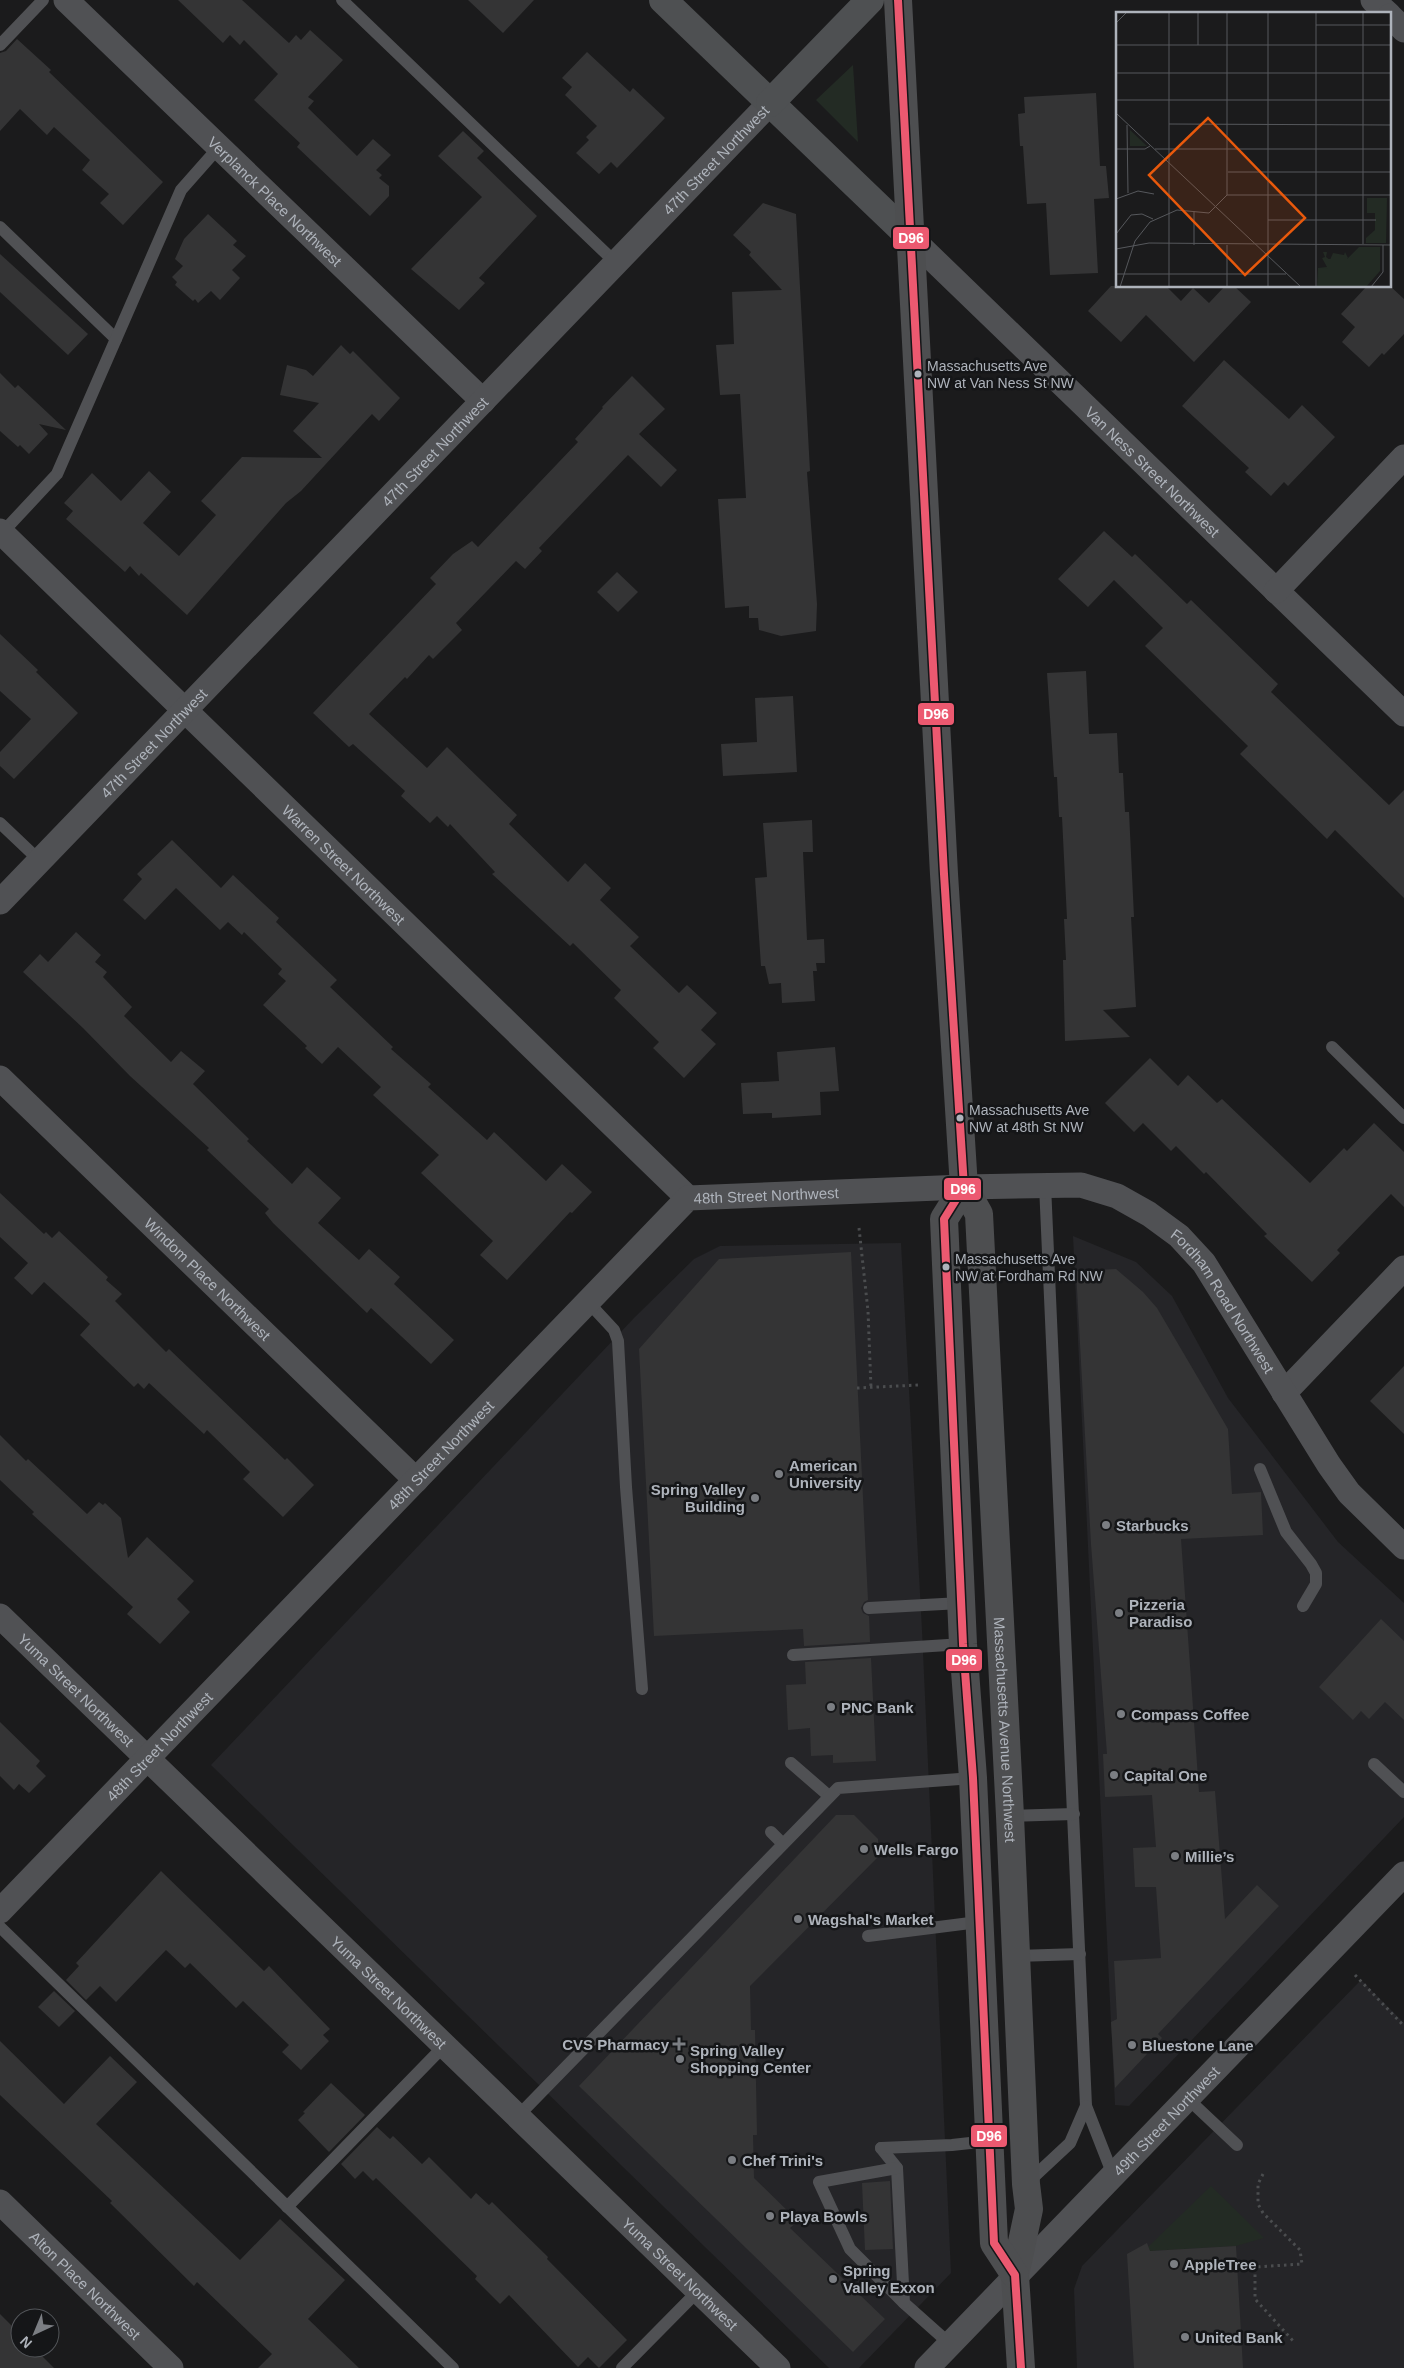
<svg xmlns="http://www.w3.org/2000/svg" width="1404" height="2368" font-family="Arial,sans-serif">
	<rect width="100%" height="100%" fill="#1b1b1c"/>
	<g fill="#252528">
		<path d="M1073,1236l63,26 36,34 56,102 110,144 66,61v214l-275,289 -14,-1z"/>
		<path d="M901,1243l21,387 29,643 -92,95h-30l-618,-603 423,-447 60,-59 26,-13z"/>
		<path d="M1361,1980l43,43v345h-327l-3,-79 8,-23z"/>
	</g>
	<g fill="#232b24">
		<path d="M853,65l5,77 -42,-42z"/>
		<path d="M1211,2186l53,52 -28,8 -86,5 -2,-4z"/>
	</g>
	<g fill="#343435">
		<path d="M178,0h64l47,43 7,-8 5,5 9,-10 33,30 -35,37 6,4 -6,7 49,48 16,-17 18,16 -15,15 6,5 -3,3 10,8v10l-19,20 -73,-69 3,-4 -46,-43 24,-26 -34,-34 -4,5 -10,-10 -7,8z"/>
		<path d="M468,0h66l-31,33z"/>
		<path d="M17,39l34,31 -2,2 114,110 -40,43 -23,-22 9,-9 -27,-24 8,-10 -36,-33 -7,8 -27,-26 -20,22v-78l6,-2z"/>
		<path d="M587,52l43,40 3,-4 32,30 -48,50 -6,-6 -12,12 -23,-21 13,-13 -3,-3 11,-11 -32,-31 7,-8 -10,-9z"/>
		<path d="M1096,93l4,73h6l3,32 -15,1 4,74 -48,2 -4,-72 -19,1 -4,-58h-3l-2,-32 7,-1 -1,-16z"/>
		<path d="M463,131l21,20 -7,7 60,58 -58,62 6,5 -26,27 -48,-41 71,-72 -44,-41z"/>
		<path d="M763,203l33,11 14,257 -3,1 10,132 -1,27 -35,5 -22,-6 -1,-12h-9v-12l-24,2 -7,-109 28,-1 -6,-104 -20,1 -4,-50 18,-1 -2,-52 50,-2 -33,-35 2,-3 -18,-17z"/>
		<path d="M208,214l29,27 -4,4 13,11 -14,14 8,8 -20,22 -9,-9 -13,12 -3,-4 -2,2 -18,-16 2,-3 -5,-5 11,-11 -8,-7 9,-20z"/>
		<path d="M0,254l88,80 -20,21 -68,-63z"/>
		<path d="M1111,286h55l15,15 12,-13 16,15 16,-17h9l17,16 -57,60 -48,-47 -25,27 -33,-31z"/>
		<path d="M1367,286h23l14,13v35l-20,21 -2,-2 -13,14 -27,-25 13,-15 -14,-13z"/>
		<path d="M341,345l9,9 3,-3 47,47 -21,23 -7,-7 -71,77 -15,12 -99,112 -46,-42 -2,3 -9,-10 -5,6 -59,-53 7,-8 -9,-8 28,-30 29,28 28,-30 22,21 -28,31 36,33 37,-41 -15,-14 41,-44 80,1 -29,-27 26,-28 -39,-8 7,-30 19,5 7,6z"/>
		<path d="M1224,360l65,59 13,-14 33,32 -47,49 -4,-4 -13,14 -26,-24 4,-4 -67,-62z"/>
		<path d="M0,373l15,15 3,-3 48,45 -27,-6 9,10 -19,20 -9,-9 -2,2 -18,-16z"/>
		<path d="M632,376l33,33 -26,25 38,36 -16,17 -33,-32 -89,93 3,3 -17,18 -9,-8 -60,62 6,7 -29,29 -4,-4 -22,24 -2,-2 -36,37 58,54 20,-21 70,68 -8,9 59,58 17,-19 26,25 -11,12 39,37 -9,9 49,47 8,-8 30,28 -16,17 15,14 -32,34 -31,-30 6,-6 -45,-44 7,-8 -48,-47 -3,3 -78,-72 3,-2 -45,-48 -2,3 -11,-11 -7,7 -29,-27 4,-5 -52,-47 -4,3 -36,-34 123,-129 -6,-6 23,-24 19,-13 6,6 100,-105 -3,-3 28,-31 -1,-1z"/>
		<path d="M1104,531l28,26 3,-3 52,50 4,-4 87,84 -7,8 118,113 15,-15v108l-69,-68 -8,9 -87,-85 8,-8 -103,-100 18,-18 -49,-48 -26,27 -30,-28z"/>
		<path d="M617,572l21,20 -20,20 -21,-20z"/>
		<path d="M0,634l38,36 -2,2 42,41 -64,66 -14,-13v-14l31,-33 -31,-28z"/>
		<path d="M1086,671l3,63 28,-1 2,40h4l2,39h4l5,105h-3l5,90 -33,3 27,27 -65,4 -2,-81h3l-2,-41h3l-5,-102h-3l-2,-40h-3l-7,-104z"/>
		<path d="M793,696l4,76 -74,4 -2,-32 36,-2 -2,-44z"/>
		<path d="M812,820l1,32h-10l4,88 17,-1 1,24h-9l1,8h-4l2,30 -33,2 -1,-20 -12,1 -4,-18h-4l-6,-88 12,-1 -4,-54z"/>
		<path d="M172,840l49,48 12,-13 46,43 -3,4 61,58 -7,7 63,60 -2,2 40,35 -3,3 59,53 7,-8 52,49 16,-17 30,28 -20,21 -2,-1 -63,68 -27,-25 13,-14 -72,-68 18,-18 -66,-60 8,-8 -43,-40 -16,17 -17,-16 2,-2 -44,-41 23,-24 -8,-7 4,-5 -38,-37 -2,3 -14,-13 -8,8 -44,-42 -31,32 -22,-20 19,-21 -5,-5z"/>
		<path d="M76,932l25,23 -6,7 12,10 -4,5 29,30 -8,9 47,46 10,-11 24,20 -12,13 56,55 -2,2 45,43 15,-17 34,31 -23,25 41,37 10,-11 31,28 -6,7 60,56 -23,24 -60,-56 -4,5 -42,-40 -52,-50 -8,-10 4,-4 -62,-59 2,-2 -79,-72 -47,-48 -60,-56 17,-18 8,8z"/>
		<path d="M835,1047l4,44 -19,1 1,23 -49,3v-5l-29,1 -2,-31 38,-2 -2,-29z"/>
		<path d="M1150,1058l28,28 10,-11 29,28 5,-4 88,84 34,-35 3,3 27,-28 30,29v55l-13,-13 -54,56 3,3 -28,29 -48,-46 3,-2 -61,-62 -2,2 -28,-28 -5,5 -28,-28 -9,9 -29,-29z"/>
		<path d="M0,1193l44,41 2,-2 6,6 7,-7 49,46 -2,3 16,14 -7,7 51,51 3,-3 116,111 2,-2 27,27 -31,32 -40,-38 7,-7 -43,-42 -3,4 -55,-51 -5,6 -6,-6 -4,4 -54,-52 10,-11 -46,-42 -12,13 -18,-17 14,-15 -28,-26z"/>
		<path d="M851,1252l17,348 -4,2 -3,6 2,5 6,3 1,26 -66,4 -1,-17 -149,7 -15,-287 80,-90z"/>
		<path d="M1116,1269l27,23 14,16 71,121 4,65 29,-2 2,43 -82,4 18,253 16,-1 10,128 32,-34 22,21 -121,128 4,4 -47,50 -4,-66 6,-3 -3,-58 47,-3 -5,-71h-21l-2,-39 23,-1 -4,-52 -47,2 -2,-43h4l-16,-210 -15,-273z"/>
		<path d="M1404,1366v68l-34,-33z"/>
		<path d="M0,1435l26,26 2,-2 59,55 12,-12 4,3 2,-2 16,15 7,40 19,-21 47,44 -17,18 13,13 -30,32 -33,-30 6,-7 -101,-93 2,-2 -34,-32z"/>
		<path d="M1381,1619l23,22v79l-19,-18 -16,17 -8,-8 -8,9 -34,-33z"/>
		<path d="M871,1658l5,103 -43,2v-8l-22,1 -1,-28 -22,2 -2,-45 20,-1 -1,-22z"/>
		<path d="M0,1722l40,39 -4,5 10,10 -17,17 -10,-9 -5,6 -14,-14z"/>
		<path d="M836,1815h18l24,24v18l-128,129 1,44h4l2,105h-4l1,43 44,43 -8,7 95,91 -32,33 -274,-266z"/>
		<path d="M161,1871l103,100 5,-5 61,63 -7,6 6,6 -28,29 -19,-18 7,-7 -46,-44 -7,7 -46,-45 -5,5 -19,-18 -50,52 -16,-16 -14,14 -20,-20 13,-14 -3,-3z"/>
		<path d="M54,1991l21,20 -16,16 -21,-20z"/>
		<path d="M0,2041l64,63 46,-48 27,26 -41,42 144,136 40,-41 65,61 -37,39 51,49h-101l14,-14 -75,-72 -3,4 -84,-83 2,-2 -112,-106z"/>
		<path d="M331,2083l34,32 -36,37 -31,-32 7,-7 -2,-1z"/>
		<path d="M377,2127l13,12 3,-3 29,28 7,-7 42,42 5,-6 13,12 3,-3 56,55 -1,2 80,81 -28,28 -11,-11 -10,10 -69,-72 -9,9 -25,-25 2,-3 -101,-98 -3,3 -10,-10 -8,8 -14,-15z"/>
		<path d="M890,2181l3,68 -28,1 -3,-67z"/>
		<path d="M1147,2243l3,8 86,-5 7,122h-109l-7,-114z"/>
		<path d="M0,2314l20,20v14h14l20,20h-54z"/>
	</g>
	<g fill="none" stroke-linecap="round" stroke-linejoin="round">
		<g stroke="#4b4d4f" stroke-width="3" stroke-dasharray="2.5 4" stroke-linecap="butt">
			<path d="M859,1228l9,83 3,77"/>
			<path d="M857,1388l61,-3"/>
			<path d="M1355,1975l49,51"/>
			<path d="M1263,2174l-5,10v20l5,9 37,37 2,14 -47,3v32l40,44"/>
		</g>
		<g stroke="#505154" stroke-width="12">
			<path d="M342,0l274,263"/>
			<path d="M0,45l43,-45"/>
			<path d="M0,227l116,112"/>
			<path d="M2,533l55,-59 124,-284 38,-43"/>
			<path d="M0,823l40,38"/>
			<path d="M1332,1047l72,71"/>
			<path d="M1045,1185l41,921 27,69"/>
			<path d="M588,1302l26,28 4,11 8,146 16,202"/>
			<path d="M1260,1469l26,63 25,32 5,9v11l-13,22"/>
			<path d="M869,1608l92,-5"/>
			<path d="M793,1655l170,-11"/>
			<path d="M791,1763l38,33"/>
			<path d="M1374,1764l30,28"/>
			<path d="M1010,1816l64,-2"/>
			<path d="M771,1832l12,12"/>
			<path d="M0,1927l453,441"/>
			<path d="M868,1936l110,-14"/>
			<path d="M1016,1956l64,-2"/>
			<path d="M1187,2098l50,47"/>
			<path d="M518,2116l320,-328 135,-10"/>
			<path d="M881,2148l16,20 7,135 46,41"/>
			<path d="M881,2148l71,-3 36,-4"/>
			<path d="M897,2168l-78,14 31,67 54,54"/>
			<path d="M1026,2184l44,-41 16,-37"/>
			<path d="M287,2207l158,-162"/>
			<path d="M622,2368l76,-77"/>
		</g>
		<g stroke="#505154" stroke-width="25">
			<path id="s1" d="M66,0l417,401"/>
			<path d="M1373,0l15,14"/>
			<path d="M1390,16l14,14"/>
			<path id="s2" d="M911,238l493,476"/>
			<path id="s3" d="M0,531l688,667"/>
			<path d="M1276,591l128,-134"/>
			<path id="s4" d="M0,902l770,-799"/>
			<path id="s5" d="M0,1078l416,402"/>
			<path d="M1284,1393l120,-125"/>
			<path id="s6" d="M0,1616l778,752"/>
			<path id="s7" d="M0,1911l688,-713 276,-11 117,-2 36,11 32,18 30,22 25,27 125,202 20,28 55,54"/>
			<path id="s8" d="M0,2202l171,166"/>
			<path id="s9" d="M927,2368l477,-494"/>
		</g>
		<g stroke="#4e5052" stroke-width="28">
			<path d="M663,0l248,238"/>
			<path d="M770,103l100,-103"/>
		</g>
		<g stroke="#4d4e50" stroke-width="28">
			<path id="s10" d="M898,0l46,874 20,313 15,27 31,602 16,368 3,25 -14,66 6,93"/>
			<path d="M964,1187l-20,32 19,425 10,134 21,465 21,32"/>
		</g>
		<defs>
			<path id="bus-1" d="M898,0l46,874 20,313 -20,32 19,425 10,134 21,465 21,32 6,93"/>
		</defs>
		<use href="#bus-1" stroke="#151618" stroke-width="11"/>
		<use href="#bus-1" stroke="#ec5970" stroke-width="8"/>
	</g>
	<g fill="#aeb3bb" stroke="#151618" stroke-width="2">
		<circle cx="918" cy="374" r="4.5"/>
		<circle cx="960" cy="1118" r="4.5"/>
		<circle cx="946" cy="1267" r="4.5"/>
	</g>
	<g fill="#7b7e83" stroke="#151618" stroke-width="2">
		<circle cx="779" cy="1474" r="5"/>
		<circle cx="755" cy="1498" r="5"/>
		<circle cx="1106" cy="1525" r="5"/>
		<circle cx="1119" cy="1613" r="5"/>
		<circle cx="831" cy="1707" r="5"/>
		<circle cx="1121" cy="1714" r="5"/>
		<circle cx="1114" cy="1775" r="5"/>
		<circle cx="864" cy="1849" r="5"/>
		<circle cx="1175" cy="1856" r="5"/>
		<circle cx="798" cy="1919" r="5"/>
		<path d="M676.5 2036.5h5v5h5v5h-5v5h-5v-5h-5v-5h5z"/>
		<circle cx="1132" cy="2045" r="5"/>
		<circle cx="680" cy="2059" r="5"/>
		<circle cx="732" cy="2160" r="5"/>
		<circle cx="770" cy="2216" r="5"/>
		<circle cx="1174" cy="2264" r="5"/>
		<circle cx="833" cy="2279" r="5"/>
		<circle cx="1185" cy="2337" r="5"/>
	</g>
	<g text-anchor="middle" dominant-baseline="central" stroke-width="5" stroke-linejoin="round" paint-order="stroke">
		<g font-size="14" fill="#aeb3bb" stroke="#151618" text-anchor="start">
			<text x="927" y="366">Massachusetts Ave<tspan x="927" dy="17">NW at Van Ness St NW</tspan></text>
			<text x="969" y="1110">Massachusetts Ave<tspan x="969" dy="17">NW at 48th St NW</tspan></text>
			<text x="955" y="1259">Massachusetts Ave<tspan x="955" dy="17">NW at Fordham Rd NW</tspan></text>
		</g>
		<g font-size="15" fill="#aeb3bb" stroke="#151618">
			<text stroke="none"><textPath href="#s4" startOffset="1031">47th Street Northwest</textPath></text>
			<text stroke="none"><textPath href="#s1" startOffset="290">Verplanck Place Northwest</textPath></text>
			<text stroke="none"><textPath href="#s4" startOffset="626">47th Street Northwest</textPath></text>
			<text stroke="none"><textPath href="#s2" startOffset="336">Van Ness Street Northwest</textPath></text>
			<text stroke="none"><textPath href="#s4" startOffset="221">47th Street Northwest</textPath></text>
			<text stroke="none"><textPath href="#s3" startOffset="479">Warren Street Northwest</textPath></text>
			<text stroke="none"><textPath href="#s7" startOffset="1069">48th Street Northwest</textPath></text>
			<text stroke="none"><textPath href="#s5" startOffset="289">Windom Place Northwest</textPath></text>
			<text stroke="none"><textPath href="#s7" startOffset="1574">Fordham Road Northwest</textPath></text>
			<text stroke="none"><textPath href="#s7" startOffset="634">48th Street Northwest</textPath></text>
			<text stroke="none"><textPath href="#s6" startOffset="106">Yuma Street Northwest</textPath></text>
			<text stroke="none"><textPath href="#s10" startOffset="1736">Massachusetts Avenue Northwest</textPath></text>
			<text stroke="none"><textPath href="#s7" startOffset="229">48th Street Northwest</textPath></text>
			<text stroke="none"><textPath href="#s6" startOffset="541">Yuma Street Northwest</textPath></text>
			<text stroke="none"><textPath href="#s9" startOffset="344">49th Street Northwest</textPath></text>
			<text stroke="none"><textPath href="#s6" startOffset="946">Yuma Street Northwest</textPath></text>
			<text stroke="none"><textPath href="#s8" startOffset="119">Alton Place Northwest</textPath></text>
		</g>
		<g font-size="15" font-weight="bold" fill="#aeb3bb" stroke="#151618" text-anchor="start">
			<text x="789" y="1465">American<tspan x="789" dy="17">University</tspan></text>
			<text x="745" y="1489" text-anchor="end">Spring Valley<tspan x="745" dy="17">Building</tspan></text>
			<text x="1116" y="1525">Starbucks</text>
			<text x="1129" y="1604">Pizzeria<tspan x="1129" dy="17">Paradiso</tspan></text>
			<text x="841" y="1707">PNC Bank</text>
			<text x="1131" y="1714">Compass Coffee</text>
			<text x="1124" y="1775">Capital One</text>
			<text x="874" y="1849">Wells Fargo</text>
			<text x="1185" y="1856">Millie’s</text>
			<text x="808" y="1919">Wagshal's Market</text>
			<text x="669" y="2044" text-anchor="end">CVS Pharmacy</text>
			<text x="1142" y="2045">Bluestone Lane</text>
			<text x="690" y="2050">Spring Valley<tspan x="690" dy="17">Shopping Center</tspan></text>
			<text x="742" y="2160">Chef Trini's</text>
			<text x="780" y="2216">Playa Bowls</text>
			<text x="1184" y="2264">AppleTree</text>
			<text x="843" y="2270">Spring<tspan x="843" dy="17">Valley Exxon</tspan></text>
			<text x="1195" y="2337">United Bank</text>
		</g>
	</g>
	<g transform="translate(1116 12)">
		<rect width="275" height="275" fill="#1b1b1c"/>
		<path d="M207,240h4l-1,5 4,3 3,-7 11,2 1,-3 3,6 -23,29h-8l1,-19 9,-1 -5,-9 3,-1z" fill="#232b24"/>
		<path d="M14,118l17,16h-17zM251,186h20l-1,45h-20v-5l9,-8v-17h-8zM243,235h21v24l-14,16h-47l-1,-19 10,1v-10h19z" fill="#232b24"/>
		<path fill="none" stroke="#56585c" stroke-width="1" d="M82,0v33M152,0v275M200,0v275M247,0v232M0,11l11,-11M200,13h75M0,33h275M0,61h275M0,88h275M0,101l185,174M53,112l222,1M11,113l1,68M0,137h29l5,-3M39,137h236M112,160h163M111,183h164M0,187l22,-8 16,3M78,199v34M152,208h108M0,222l15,-19 11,-1 11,5M111,233v42M0,237l33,-6 242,2M0,262h170M4,275l15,-46 15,-19 27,-12 32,3 18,-18v-183M53,275v-275M255,275l12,-15v-27"/>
		<path fill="#e8590c" fill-opacity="0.15" stroke="#e8590c" stroke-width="2.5" d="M92,106l97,100 -60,57 -96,-100z"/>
		<rect width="275" height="275" fill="none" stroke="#aeb3bb" stroke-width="2.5"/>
	</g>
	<g stroke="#151618" stroke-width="2">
		<rect x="892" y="226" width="38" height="24" rx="5" fill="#ec5970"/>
		<rect x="917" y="702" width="38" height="24" rx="5" fill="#ec5970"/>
		<rect x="943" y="1177" width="39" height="24" rx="5" fill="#ec5970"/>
		<rect x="945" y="1648" width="38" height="24" rx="5" fill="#ec5970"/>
		<rect x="970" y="2124" width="38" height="24" rx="5" fill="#ec5970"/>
	</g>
	<g font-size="14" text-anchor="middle" font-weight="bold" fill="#fff">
		<text x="911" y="243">D96</text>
		<text x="936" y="719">D96</text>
		<text x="963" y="1194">D96</text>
		<text x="964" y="1665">D96</text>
		<text x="989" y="2141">D96</text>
	</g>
	<g transform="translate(35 2333) rotate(224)"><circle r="24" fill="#151618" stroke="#525559"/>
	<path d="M0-4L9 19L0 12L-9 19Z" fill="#7b7e83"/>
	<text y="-8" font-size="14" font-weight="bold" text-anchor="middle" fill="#aeb3bb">N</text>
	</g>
</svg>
